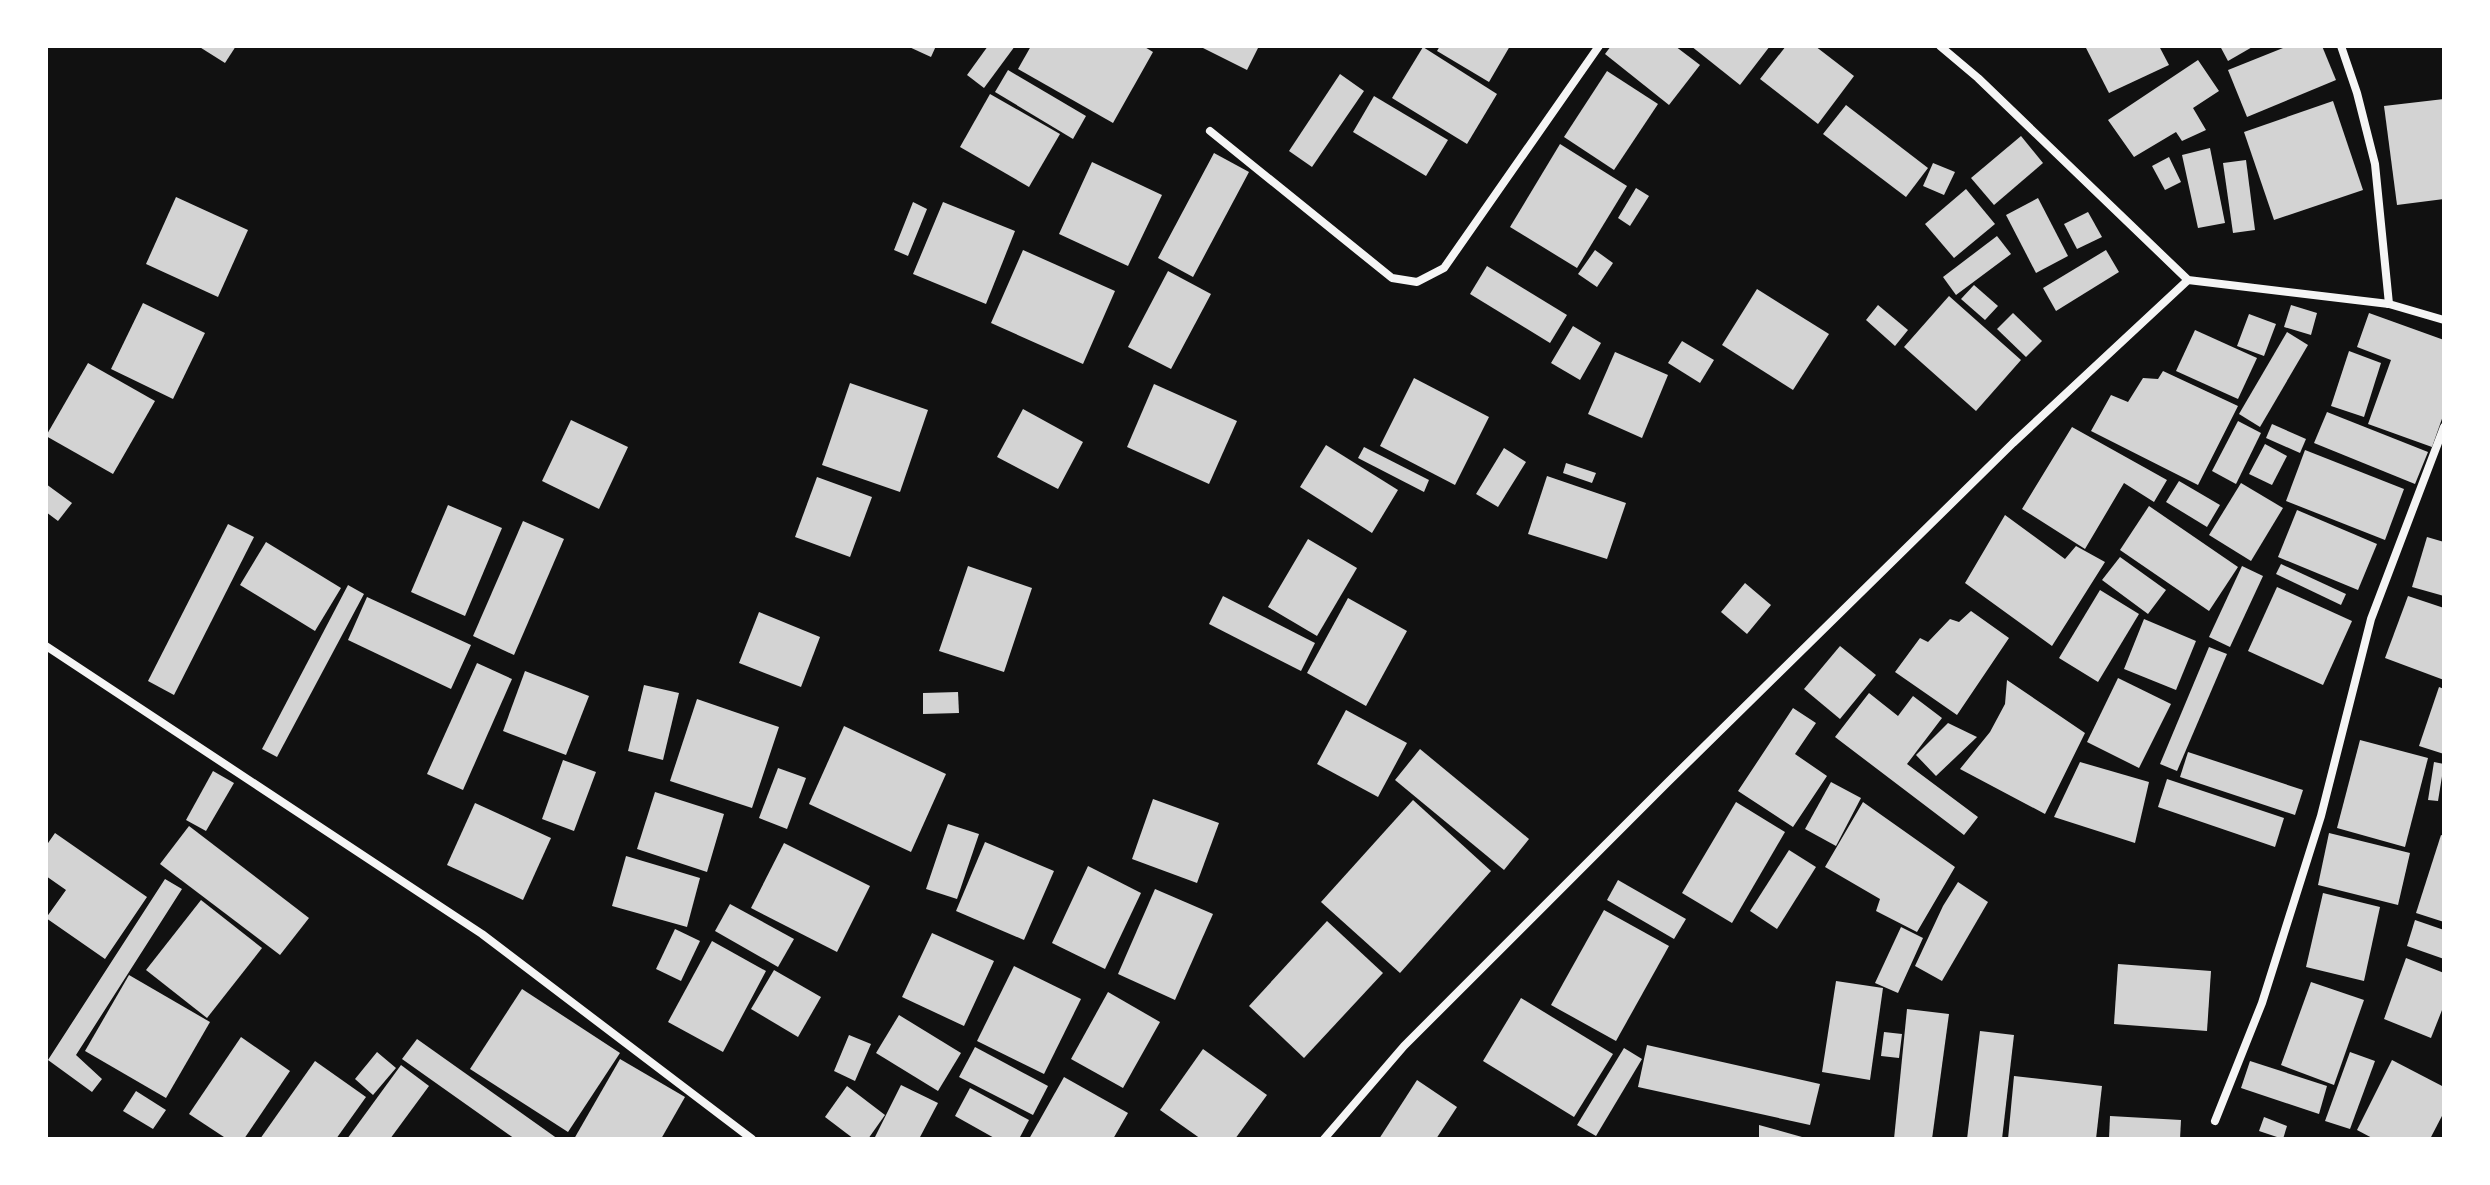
<svg xmlns="http://www.w3.org/2000/svg" width="2490" height="1185" font-family="'Crimson Pro',serif">
	<rect width="100%" height="100%" fill="#111"/>
	<g fill="#d3d3d3">
		<path d="M198,46h38l-11,17z"/>
		<path d="M907,46h29l-5,11z"/>
		<path d="M988,46h27l-31,42 -17,-13z"/>
		<path d="M1031,46h112l10,6 -40,71 -95,-54z"/>
		<path d="M1204,46h55l-12,24 -44,-22z"/>
		<path d="M1440,46h70l-21,36 -52,-31z"/>
		<path d="M1611,46h64l25,19 -31,40 -64,-51z"/>
		<path d="M1691,46h79l-30,39z"/>
		<path d="M1786,46h29l39,30 -36,48 -58,-45z"/>
		<path d="M2085,46h74l10,19 -60,28z"/>
		<path d="M2220,46h34l-26,15z"/>
		<path d="M2288,46h34l14,34 -89,37 -19,-47z"/>
		<path d="M1423,47l74,47 -30,50 -75,-46z"/>
		<path d="M2198,60l21,31 -26,17 13,22 -24,11 -6,-9 -42,25 -26,-37z"/>
		<path d="M1008,70l78,46 -13,23 -78,-47z"/>
		<path d="M1607,71l51,33 -44,66 -50,-33z"/>
		<path d="M1340,74l24,17 -52,76 -23,-16z"/>
		<path d="M990,94l70,40 -31,53 -69,-40z"/>
		<path d="M1374,96l74,44 -22,36 -73,-44z"/>
		<path d="M2444,99v100l-47,6 -13,-99z"/>
		<path d="M2333,101l30,89 -89,30 -30,-88z"/>
		<path d="M1846,105l82,63 -22,29 -83,-63z"/>
		<path d="M2021,136l22,27 -49,42 -23,-27z"/>
		<path d="M1560,144l67,42 -50,82 -67,-41z"/>
		<path d="M2210,148l15,75 -27,5 -16,-73z"/>
		<path d="M1214,153l35,19 -56,105 -35,-19z"/>
		<path d="M2169,157l12,25 -16,8 -13,-24z"/>
		<path d="M2246,160l9,70 -22,3 -10,-70z"/>
		<path d="M1092,162l70,33 -34,71 -69,-32z"/>
		<path d="M1933,163l22,9 -11,23 -21,-9z"/>
		<path d="M1636,188l13,8 -19,30 -12,-8z"/>
		<path d="M1966,189l29,35 -41,34 -29,-34z"/>
		<path d="M176,197l72,33 -30,67 -72,-33z"/>
		<path d="M2038,198l30,58 -32,17 -30,-58z"/>
		<path d="M913,202l14,7 -19,47 -14,-6z"/>
		<path d="M943,202l72,29 -29,73 -73,-30z"/>
		<path d="M2088,212l14,25 -25,12 -13,-25z"/>
		<path d="M1997,236l14,18 -55,41 -13,-18z"/>
		<path d="M1023,250l92,41 -32,73 -92,-41z"/>
		<path d="M1595,250l18,13 -16,24 -19,-13z"/>
		<path d="M2106,250l13,22 -63,39 -13,-23z"/>
		<path d="M1487,266l80,49 -17,28 -80,-49z"/>
		<path d="M1168,271l43,23 -40,75 -43,-22z"/>
		<path d="M1974,285l24,21 -13,14 -24,-21z"/>
		<path d="M1757,289l72,45 -36,56 -71,-45z"/>
		<path d="M1949,296l72,64 -45,51 -72,-64z"/>
		<path d="M143,303l62,30 -32,66 -62,-30z"/>
		<path d="M1878,305l30,25 -13,16 -29,-26z"/>
		<path d="M2291,305l26,8 -6,22 -27,-8z"/>
		<path d="M2013,313l29,28 -16,16 -29,-28z"/>
		<path d="M2369,313l75,27v73l-12,34 -64,-23 23,-64 -34,-13z"/>
		<path d="M2249,314l27,10 -12,32 -27,-10z"/>
		<path d="M1573,326l28,17 -21,37 -29,-17z"/>
		<path d="M2195,330l62,28 -19,41 -62,-28z"/>
		<path d="M2287,332l21,13 -48,82 -21,-13z"/>
		<path d="M1682,341l32,19 -14,23 -32,-20z"/>
		<path d="M2349,351l32,12 -17,54 -33,-11z"/>
		<path d="M1615,352l53,23 -26,63 -54,-24z"/>
		<path d="M88,363l67,38 -42,73 -67,-38z"/>
		<path d="M2163,371l75,35 -40,79 -107,-54 20,-36 17,7 15,-24 15,1z"/>
		<path d="M1414,378l75,39 -34,68 -75,-39z"/>
		<path d="M850,383l78,27 -28,82 -78,-27z"/>
		<path d="M1154,384l83,37 -28,63 -82,-37z"/>
		<path d="M1023,409l60,33 -25,47 -61,-32z"/>
		<path d="M2327,412l101,40 -13,32 -101,-41z"/>
		<path d="M571,420l57,27 -29,62 -57,-28z"/>
		<path d="M2238,421l23,12 -25,51 -24,-13z"/>
		<path d="M2272,424l34,15 -6,14 -34,-15z"/>
		<path d="M2072,427l95,53 -13,22 -30,-19 -39,66 -63,-40z"/>
		<path d="M2265,444l22,12 -15,29 -23,-11z"/>
		<path d="M1326,445l72,45 -26,43 -72,-46z"/>
		<path d="M1364,447l65,33 -5,12 -66,-34z"/>
		<path d="M1504,448l22,14 -28,45 -22,-13z"/>
		<path d="M2305,450l99,39 -19,51 -99,-39z"/>
		<path d="M1566,463l30,10 -4,10 -29,-10z"/>
		<path d="M1547,476l79,27 -19,56 -79,-25z"/>
		<path d="M817,477l55,20 -22,60 -55,-20z"/>
		<path d="M2179,481l41,24 -13,22 -41,-25z"/>
		<path d="M2241,483l42,25 -32,53 -42,-26z"/>
		<path d="M46,484l26,19 -14,18 -12,-9z"/>
		<path d="M448,505l54,23 -37,88 -54,-24z"/>
		<path d="M2149,506l89,61 -29,44 -89,-61z"/>
		<path d="M2297,510l80,34 -19,46 -80,-33z"/>
		<path d="M2005,515l60,44 11,-13 29,16 -53,84 -87,-63z"/>
		<path d="M523,521l41,18 -50,116 -41,-19z"/>
		<path d="M228,524l26,13 -80,158 -26,-14z"/>
		<path d="M2427,537l17,5v54l-32,-9z"/>
		<path d="M1308,539l49,29 -40,68 -49,-29z"/>
		<path d="M266,542l75,46 -26,43 -75,-46z"/>
		<path d="M2120,557l46,33 -18,24 -46,-34z"/>
		<path d="M2281,564l65,30 -5,11 -65,-31z"/>
		<path d="M968,566l64,22 -28,84 -65,-21z"/>
		<path d="M2242,566l21,10 -33,71 -21,-10z"/>
		<path d="M1745,583l26,22 -24,29 -26,-22z"/>
		<path d="M348,585l16,9 -87,163 -15,-8z"/>
		<path d="M2277,587l75,34 -29,64 -75,-34z"/>
		<path d="M2100,590l39,24 -41,68 -39,-24z"/>
		<path d="M1223,596l92,47 -14,28 -92,-47z"/>
		<path d="M2408,596l36,12v72l-59,-22z"/>
		<path d="M367,597l104,48 -20,44 -103,-49z"/>
		<path d="M1348,598l59,33 -41,75 -59,-33z"/>
		<path d="M1971,611l38,27 -52,77 -62,-43 25,-34 8,4 22,-23 9,3z"/>
		<path d="M759,612l61,25 -19,50 -62,-24z"/>
		<path d="M2144,619l52,22 -20,49 -52,-21z"/>
		<path d="M1840,646l36,29 -36,44 -36,-30z"/>
		<path d="M2209,647l18,7 -50,117 -17,-7z"/>
		<path d="M477,663l35,16 -49,111 -36,-16z"/>
		<path d="M525,671l64,25 -23,59 -63,-24z"/>
		<path d="M2118,678l53,26 -32,64 -52,-26z"/>
		<path d="M2007,680l78,53 -40,81 -85,-45 30,-37 15,-28z"/>
		<path d="M644,685l35,8 -16,67 -35,-9z"/>
		<path d="M2439,687l5,2v65l-25,-8z"/>
		<path d="M958,692l1,21 -36,1v-21z"/>
		<path d="M1869,693l29,23 15,-20 29,22 -35,46 71,53 -14,18 -129,-98z"/>
		<path d="M697,699l82,28 -27,81 -82,-27z"/>
		<path d="M1793,708l23,15 -21,31 32,22 -34,51 -55,-36z"/>
		<path d="M1346,710l61,33 -29,54 -61,-33z"/>
		<path d="M1948,723l29,14 -41,39 -20,-21z"/>
		<path d="M844,726l102,48 -35,78 -102,-48z"/>
		<path d="M2360,740l68,18 -23,89 -68,-19z"/>
		<path d="M1420,749l109,90 -25,31 -109,-90z"/>
		<path d="M2188,752l115,38 -8,25 -115,-38z"/>
		<path d="M563,760l33,12 -22,59 -32,-12z"/>
		<path d="M2080,762l69,20 -14,61 -81,-26z"/>
		<path d="M2434,762l10,2 -6,37 -10,-1z"/>
		<path d="M778,768l28,10 -19,51 -28,-11z"/>
		<path d="M213,771l21,12 -28,48 -20,-11z"/>
		<path d="M2167,779l117,39 -9,29 -117,-40z"/>
		<path d="M1831,782l30,16 -25,48 -31,-17z"/>
		<path d="M655,792l69,22 -17,58 -70,-23z"/>
		<path d="M1153,799l66,24 -22,60 -65,-24z"/>
		<path d="M1413,800l78,71 -91,102 -79,-71z"/>
		<path d="M1736,802l49,30 -53,91 -50,-30z"/>
		<path d="M1863,802l92,65 -38,65 -41,-21 4,-12 -55,-32z"/>
		<path d="M475,803l76,35 -28,62 -76,-35z"/>
		<path d="M948,824l31,10 -22,65 -31,-10z"/>
		<path d="M189,826l120,92 -29,37 -120,-91z"/>
		<path d="M55,833l92,64 -42,62 -59,-41 20,-28 -20,-14v-30z"/>
		<path d="M2329,833l81,20 -12,52 -80,-20z"/>
		<path d="M2441,835l3,1v86l-28,-9z"/>
		<path d="M985,842l69,29 -30,69 -68,-29z"/>
		<path d="M784,843l86,43 -33,66 -86,-44z"/>
		<path d="M1789,850l27,17 -39,62 -27,-18z"/>
		<path d="M626,856l74,22 -13,49 -75,-21z"/>
		<path d="M1088,866l53,27 -36,76 -53,-26z"/>
		<path d="M165,879l17,10 -106,166 26,24 -10,13 -44,-32z"/>
		<path d="M1618,880l68,39 -12,20 -67,-39z"/>
		<path d="M1958,882l30,20 -46,79 -27,-15 28,-60z"/>
		<path d="M1155,889l58,25 -38,86 -57,-26z"/>
		<path d="M2323,893l57,14 -16,74 -58,-14z"/>
		<path d="M201,900l61,48 -55,70 -61,-48z"/>
		<path d="M730,904l64,35 -16,28 -63,-36z"/>
		<path d="M1604,910l65,36 -53,95 -65,-36z"/>
		<path d="M2415,920l29,10v29l-37,-13z"/>
		<path d="M1327,921l56,52 -79,85 -55,-52z"/>
		<path d="M1901,927l22,11 -25,55 -23,-10z"/>
		<path d="M675,929l25,12 -19,40 -25,-12z"/>
		<path d="M932,933l62,28 -30,65 -62,-29z"/>
		<path d="M712,941l54,30 -43,81 -55,-30z"/>
		<path d="M2406,958l38,15v32l-13,33 -47,-19z"/>
		<path d="M2118,964l93,7 -4,60 -93,-7z"/>
		<path d="M1014,966l67,33 -37,75 -67,-33z"/>
		<path d="M774,970l47,27 -23,40 -47,-28z"/>
		<path d="M129,975l81,47 -44,76 -81,-47z"/>
		<path d="M1836,981l47,7 -13,92 -48,-8z"/>
		<path d="M2311,982l53,18 -30,85 -53,-20z"/>
		<path d="M522,989l98,64 -52,79 -98,-63z"/>
		<path d="M1108,992l52,30 -37,66 -52,-29z"/>
		<path d="M1521,998l92,56 -39,63 -91,-56z"/>
		<path d="M1907,1009l42,5 -17,125h-38z"/>
		<path d="M899,1015l62,38 -23,38 -62,-38z"/>
		<path d="M1980,1031l34,4 -12,104h-35z"/>
		<path d="M1884,1032l18,2 -3,24 -18,-2z"/>
		<path d="M849,1035l22,9 -16,37 -21,-10z"/>
		<path d="M241,1037l49,34 -46,68h-17l-38,-25z"/>
		<path d="M417,1039l141,100h-43l-113,-80z"/>
		<path d="M1647,1045l173,39 -10,41 -172,-38z"/>
		<path d="M975,1047l73,39 -15,29 -74,-38z"/>
		<path d="M1624,1048l18,11 -46,77 -19,-11z"/>
		<path d="M1203,1049l64,46 -32,44h-34l-41,-29z"/>
		<path d="M377,1052l19,16 -23,27 -18,-16z"/>
		<path d="M2350,1052l25,9 -25,68 -25,-8z"/>
		<path d="M620,1059l65,38 -24,42h-87z"/>
		<path d="M2392,1060l52,27v25l-14,27h-56l-17,-9z"/>
		<path d="M315,1061l51,36 -30,42h-76z"/>
		<path d="M2250,1061l77,25 -8,28 -78,-26z"/>
		<path d="M401,1065l28,21 -39,53h-43z"/>
		<path d="M2014,1076l88,10 -6,53h-88z"/>
		<path d="M1064,1077l64,36 -15,26h-84z"/>
		<path d="M1417,1080l40,27 -21,32h-57z"/>
		<path d="M901,1085l37,18 -19,36h-45z"/>
		<path d="M847,1086l38,29 -17,24h-14l-29,-22z"/>
		<path d="M970,1088l59,32 -10,19h-23l-41,-23z"/>
		<path d="M136,1091l30,19 -13,19 -30,-18z"/>
		<path d="M2110,1116l71,4 -1,19h-71z"/>
		<path d="M2264,1117l23,9 -4,13 -24,-8z"/>
		<path d="M1759,1125l43,12 -2,2h-41z"/>
	</g>
	<g fill="none" stroke-linecap="round" stroke-linejoin="round">
		<g stroke="#f5f5f5" stroke-width="8">
			<path d="M1940,46l38,32 210,202 201,24 55,16"/>
			<path d="M2341,46l16,47 18,71 14,140"/>
			<path d="M1210,131l182,147 25,4 27,-14 155,-222"/>
			<path d="M46,646l436,288 270,205"/>
			<path d="M2215,1121l47,-118 59,-187 50,-197 73,-192"/>
			<path d="M1324,1139l80,-93 264,-264 345,-339 175,-163"/>
		</g>
	</g>
	<rect width="2490" height="1185" fill="none" stroke="#ffffff" stroke-width="96"/>
</svg>
